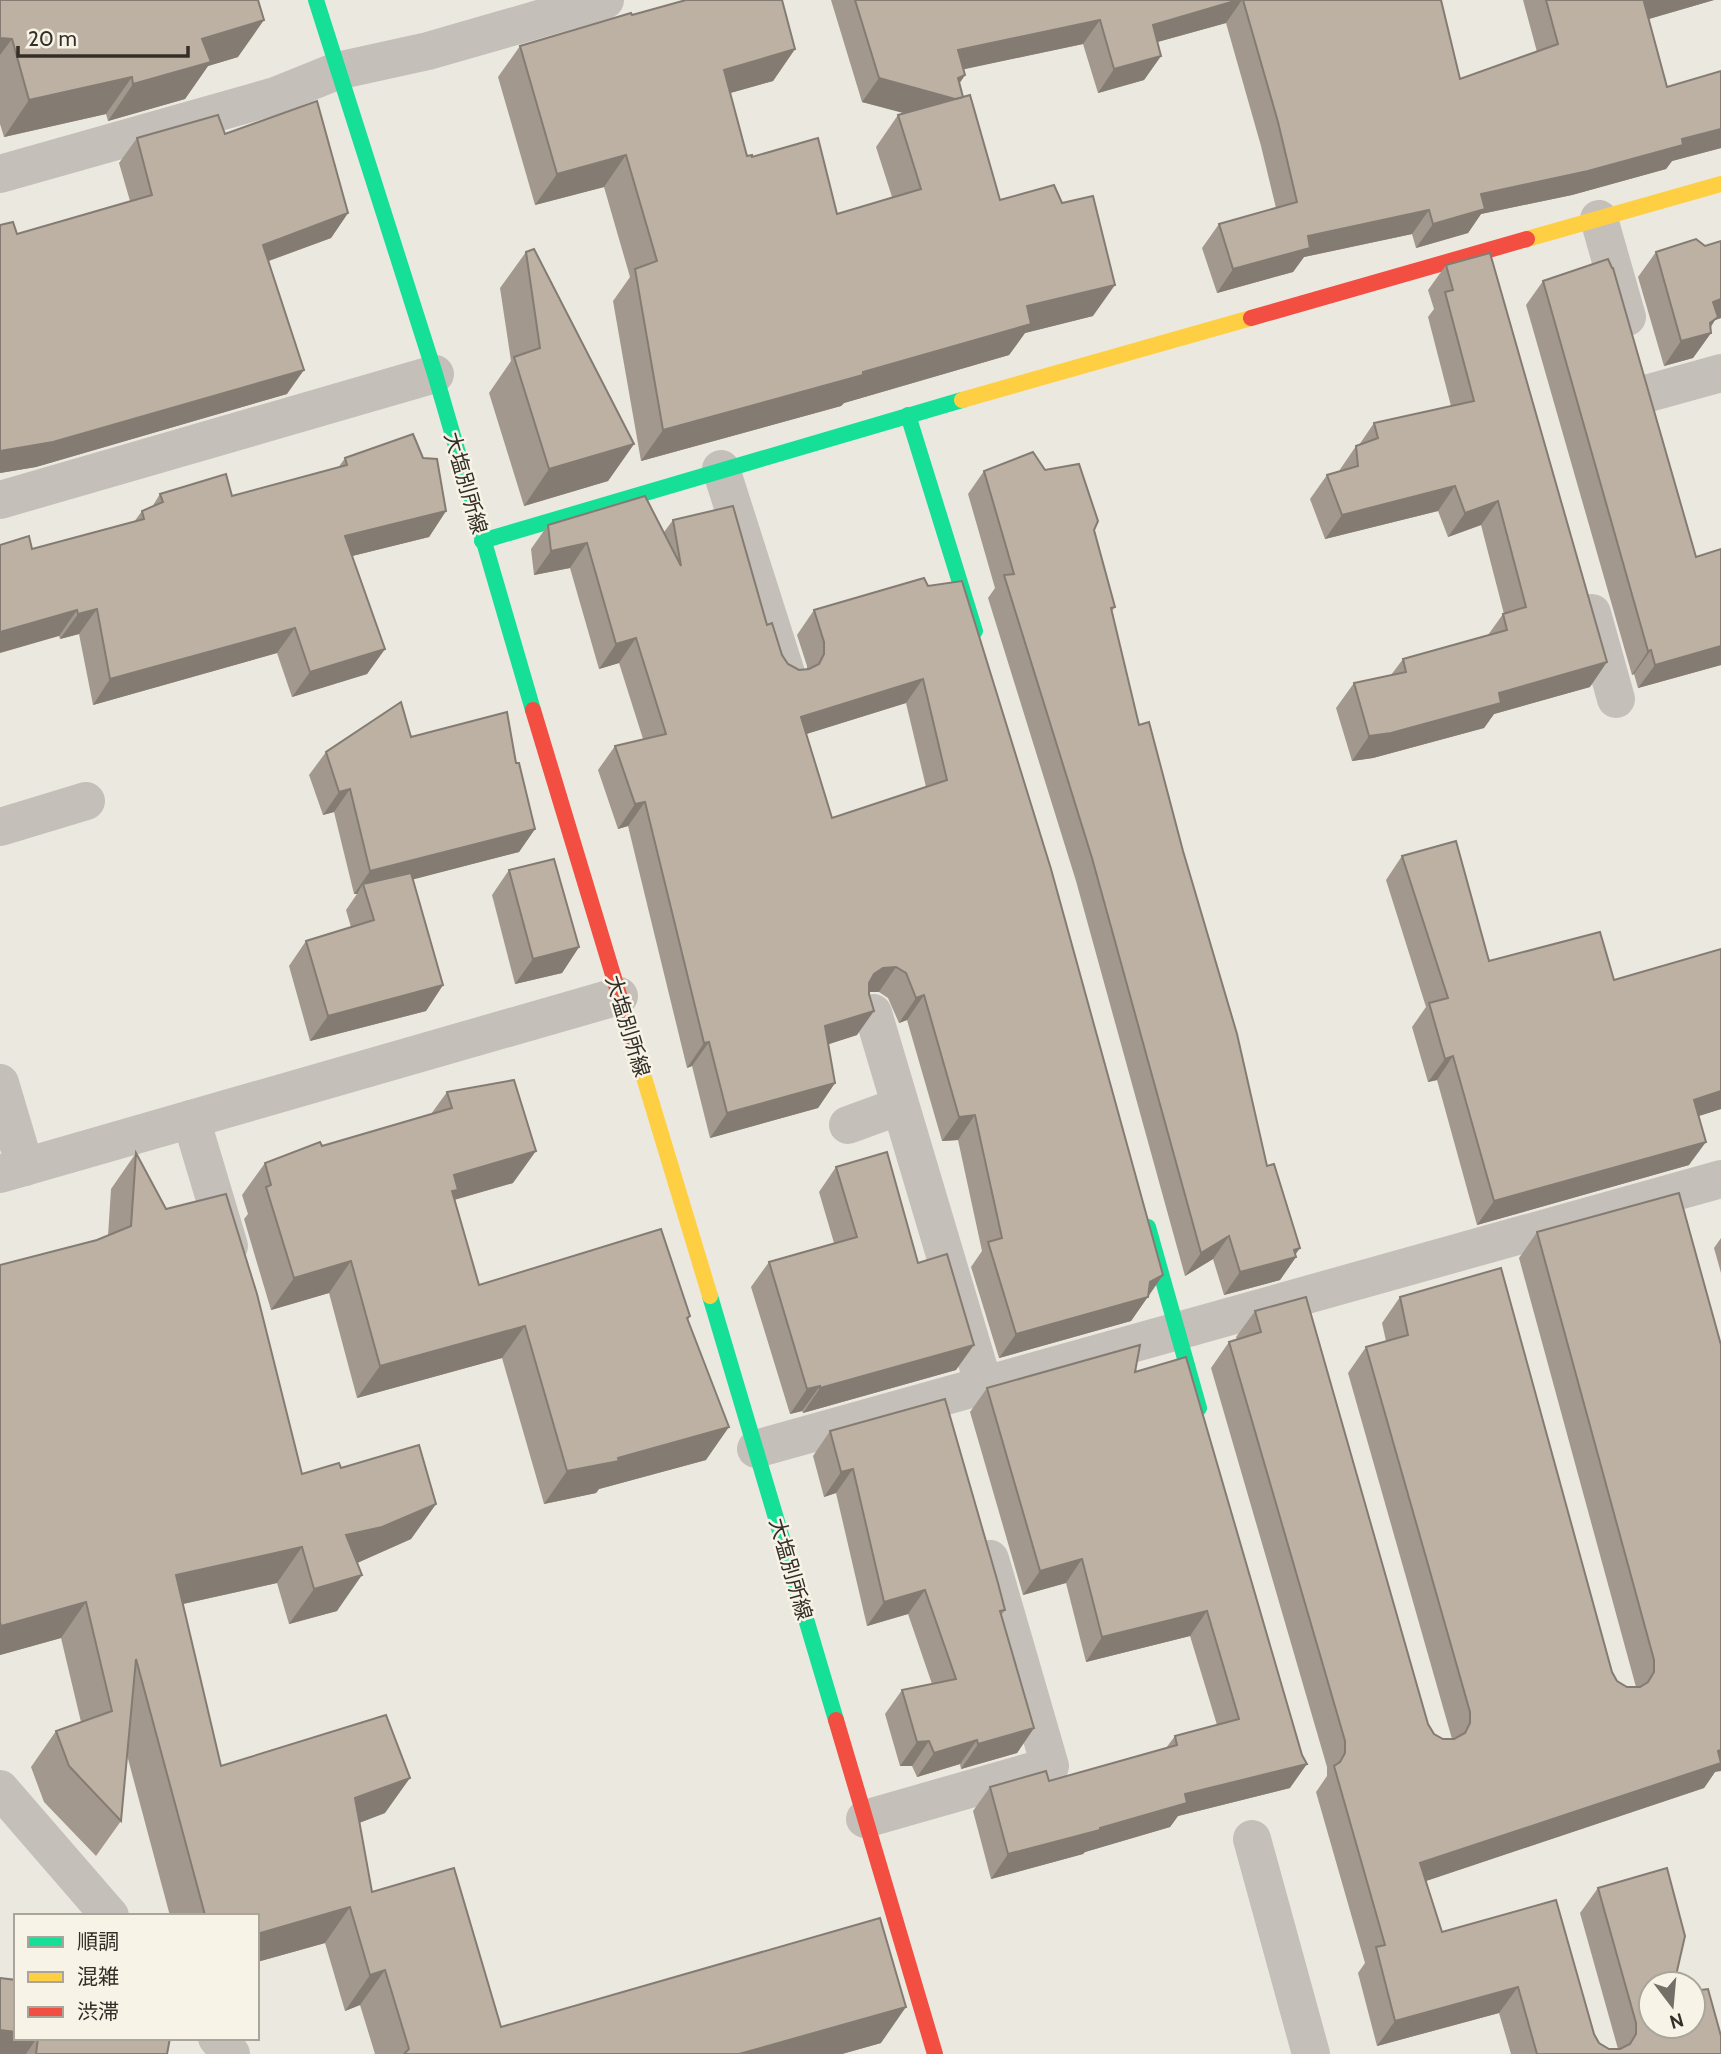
<svg xmlns="http://www.w3.org/2000/svg" width="1721" height="2054" font-family="Cabin,'Noto Sans JP',sans-serif">
	<rect width="100%" height="100%" fill="#ebe8e0"/>
	<g fill="none" stroke-linecap="round" stroke-linejoin="round">
		<g stroke="#c4c0b9" stroke-width="38">
			<path d="M0,174l275,-78 62,-25 91,-20 177,-51"/>
			<path d="M1599,219l28,98"/>
			<path d="M1649,393l72,-20"/>
			<path d="M721,469l65,204"/>
			<path d="M0,500l435,-126"/>
			<path d="M1592,613l24,86"/>
			<path d="M0,827l86,-26"/>
			<path d="M873,1013l111,373"/>
			<path d="M0,1083l25,84"/>
			<path d="M191,1119l38,127"/>
			<path d="M848,1125l52,-19"/>
			<path d="M0,1174l619,-178"/>
			<path d="M756,1449l965,-270"/>
			<path d="M0,1789l110,127"/>
			<path d="M865,1819l185,-53 -60,-207"/>
			<path d="M1252,1839l59,215"/>
			<path d="M217,2038l14,16"/>
		</g>
		<g stroke="#16e098" stroke-width="16">
			<path d="M316,0l119,374 98,336"/>
			<path d="M908,415l67,216"/>
			<path d="M482,541l480,-141"/>
			<path d="M1148,1227l51,181"/>
			<path d="M710,1296l126,424"/>
		</g>
		<g stroke="#ffcf43" stroke-width="16">
			<path d="M1527,239l194,-55"/>
			<path d="M962,400l289,-82"/>
			<path d="M639,1061l71,235"/>
		</g>
		<g stroke="#f24e42" stroke-width="16">
			<path d="M1251,318l276,-79"/>
			<path d="M533,710l106,351"/>
			<path d="M836,1720l99,334"/>
		</g>
	</g>
	<g fill="#a3988d" fill-rule="evenodd">
		<path d="M0,0l238,57 -30,9 -23,33 -77,22 -2,-7 -102,23 -4,-13z"/>
		<path d="M831,0h610l19,79 77,-27 -14,-52h191l-65,19 18,68 54,-16v77l-49,13 -6,8 -94,26 -91,19 -13,19 -52,15 -4,-14 -108,23 -11,15 -76,21 -15,-45 17,-24 57,-16 -15,-62 -35,-123 -69,19 4,14 -17,24 -46,13 -15,-49 -120,25 2,6 -6,9 41,116 93,116 -68,17 -16,22 -165,48 -3,3 -200,55 -28,-160 17,-24 -26,-90 -69,18 -37,-128 22,-31 112,-31 163,34 -22,32 -43,12 17,63 5,1 85,57 55,-17 -16,-50 22,-32 7,-2 -43,-11z"/>
		<path d="M225,134l123,79 -17,25 -62,23 18,133 -251,73 -36,6v-248l17,9 113,-33 -11,-38 18,-25z"/>
		<path d="M1721,241v77l-6,2 -4,7v6l-18,25 -29,8 -26,-89 18,-25 49,-6z"/>
		<path d="M526,252l108,192 -26,37 -84,25 -35,-113 22,-32 -11,-73z"/>
		<path d="M1446,265l144,422 -96,27 -10,14 -111,30 -21,3 -16,-53 18,-25 37,-8 12,-16 85,-24 15,-21h1l-23,-89 -33,12 -10,-26 -113,28 -15,-40 17,-24 12,-4 17,-25 3,-1 15,-22 77,-17 -23,-89 6,-8 -6,-19z"/>
		<path d="M1543,281l153,276 25,-8v117v-1l-83,23 -4,-14 -2,1 -106,-370z"/>
		<path d="M345,458l101,53 -17,26 -77,19 33,93 -18,25 -75,23 -15,-44 -184,52 -14,-71 -19,5 -28,-90 102,-27 8,-11 10,-4 8,-13 72,2 106,-28z"/>
		<path d="M1045,470l49,60 21,77 -3,4 27,114 128,441 29,91 -16,23 -56,15 -11,-36 -28,17 -109,-395 -88,-283 7,-10 -27,-94 16,-23z"/>
		<path d="M673,520l94,105 21,39 11,6h8v-4l-10,-31 17,-25 110,-32 239,697 -32,46 -132,37 -28,-91 11,-16 -24,-111 -16,1 -35,-121 -8,3 -11,-25 -9,-6h-10l-12,43 -29,9 7,39 -17,25 -108,30 -18,-72 -5,2 -59,-242 -10,3 -20,-59 17,-24 28,-7 -24,-76 -20,6 -29,-101 -36,7 -3,-26 17,-24 116,7zM906,703l20,84 -94,31 -26,-84z"/>
		<path d="M411,737l105,26 19,66 -16,23 -106,27 30,106 -17,26 -116,30 -21,-75 17,-25 45,-14 -5,-17 11,-16h-3l-20,-82 -11,3 -14,-40 17,-23z"/>
		<path d="M1402,856l87,105 125,19 107,-31v160l-23,7 -9,49 -212,60 -40,-145 -9,2 -16,-55 14,-20 -40,-127z"/>
		<path d="M509,870l70,77 -17,26 -47,11 -23,-89z"/>
		<path d="M447,1092l66,91 -59,17 25,85 211,31 -2,4 18,140 -107,29 -3,4 -52,11 -42,-146 -145,40 -28,-105 -58,17 -27,-91 4,-5 -6,-19 23,-32 166,-49z"/>
		<path d="M136,1153l166,321 39,-6 95,36 -25,35 -54,24 -20,48 -48,13 -12,-41 -94,21 38,162 164,47 -26,10 13,69 129,135 380,16 -39,11h-467l-15,-49 -15,6 -20,-68 -68,19v-46h-87l-43,-161 -6,66 -25,35 -52,-54 -13,-35 25,-36 25,-9 -20,-84 -61,17v-390l97,-25 11,-4 3,-47z"/>
		<path d="M836,1167l82,96 38,107 -153,43 -1,-2 -12,3 -39,-127 18,-25 65,-19 -15,-51z"/>
		<path d="M1537,1232l178,540 -11,16 -278,93 16,51 152,102 5,9 10,6h9l-38,-136 18,-25 53,96 70,70h-210l-12,-41 -122,33 -19,-73 7,-10 -49,-171 11,-16v-9l-116,-399 18,-26 8,-3 -1,-2 19,-26 173,413 6,10 9,5h9l-104,-366 18,-26 20,-6 -4,-18 18,-26 217,384 10,6h9l-117,-429z"/>
		<path d="M1721,1238v35l-7,-25z"/>
		<path d="M1135,1372l155,416 -112,28 -8,11 -85,25 -2,2 -92,25 -18,-68 17,-24 59,-6 117,-33 9,-12 42,-11 -27,-89 -104,26 -20,-79 -43,12 -53,-183 17,-24z"/>
		<path d="M830,1431l175,179 -4,6 33,112 -17,25 -56,16 -1,-5 -43,13 -5,-11h-12l-15,-52 17,-24 30,-6 -24,-70 -41,12 -31,-133 -12,4 -11,-41z"/>
		<path d="M16,2038h154l-3,16h-167z"/>
	</g>
	<g fill="#847c73">
		<path d="M1238,0h4l-16,23 -90,25 17,-23z"/>
		<path d="M1650,0h64l-86,25 16,-23z"/>
		<path d="M264,20l-26,37 -30,9 -23,33 -77,22 25,-37 69,-45z"/>
		<path d="M1100,20l-17,24 -141,30 16,-24z"/>
		<path d="M0,38l12,1 -12,16z"/>
		<path d="M795,49l-22,32 -71,20 22,-31z"/>
		<path d="M1161,56l-17,24 -46,13 16,-24z"/>
		<path d="M965,75l-15,22 14,4 -16,24 -86,-23 17,-24h79z"/>
		<path d="M132,77l-26,37 -102,23 25,-37z"/>
		<path d="M1721,129v19l-49,13 -6,8 -94,26 -91,19 -13,19 -52,15 17,-24 48,-30z"/>
		<path d="M626,155l-22,32 -69,18 22,-31z"/>
		<path d="M1429,210l-17,24 -108,23 -11,15 -76,21 16,-24 75,-33z"/>
		<path d="M348,213l-17,25 -85,31 17,-24z"/>
		<path d="M1115,285l-22,31 -68,17 -16,22 -165,48 -3,3 -200,55 22,-31 200,-58 164,-66z"/>
		<path d="M1721,299v19l-6,2 -10,14 6,-1 -18,25 -29,8 17,-25 32,-39z"/>
		<path d="M304,370l-17,24 -251,73 -36,6v-22z"/>
		<path d="M634,444l-26,37 -84,25 25,-37z"/>
		<path d="M1455,486l-17,25 -113,28 17,-24z"/>
		<path d="M1498,501l-17,24 -33,12 17,-24z"/>
		<path d="M446,511l-17,26 -101,25 17,-26z"/>
		<path d="M587,543l-17,25 -36,7 17,-24z"/>
		<path d="M97,609l-18,25 -19,5 18,-25z"/>
		<path d="M77,610l-18,26 -59,17v-21z"/>
		<path d="M295,628l-18,25 -184,52 17,-26z"/>
		<path d="M636,638l-17,25 -20,6 17,-25z"/>
		<path d="M1721,646v19l-83,23 17,-23z"/>
		<path d="M385,649l-18,25 -75,23 18,-25z"/>
		<path d="M1651,650l-17,24 -2,1 16,-24z"/>
		<path d="M1607,662l-17,25 -96,27 -10,14 -111,30 -21,3 17,-25 130,-43z"/>
		<path d="M923,679l-17,24 -122,38 17,-24z"/>
		<path d="M350,789l-16,23 -11,3 16,-23z"/>
		<path d="M645,802l-17,24 -10,3 17,-25z"/>
		<path d="M535,829l-16,23 -154,40 -2,-8 -6,10h-3l16,-23z"/>
		<path d="M579,947l-17,26 -47,11 18,-25z"/>
		<path d="M896,967l-17,25h-13l-9,7 17,-25 9,-6z"/>
		<path d="M443,985l-17,26 -116,30 18,-25z"/>
		<path d="M924,995l-17,25 -8,3 17,-25z"/>
		<path d="M874,1011l-17,24 -49,16 17,-25z"/>
		<path d="M709,1042l-17,24 -5,2 17,-25z"/>
		<path d="M1453,1056l-16,24 -9,2 17,-23z"/>
		<path d="M835,1083l-17,25 -108,30 17,-25z"/>
		<path d="M1721,1091v18l-44,14 17,-23z"/>
		<path d="M975,1115l-17,25 -16,1 17,-24z"/>
		<path d="M1706,1142l-17,23 -212,60 17,-24z"/>
		<path d="M536,1151l-23,32 -63,18 4,-26z"/>
		<path d="M1229,1236l-16,23 -28,17 16,-23z"/>
		<path d="M1300,1248l-7,10 3,-1 -16,23 -56,15 16,-23z"/>
		<path d="M351,1261l-22,32 -58,17 23,-32z"/>
		<path d="M1163,1275l-32,46 -132,37 17,-24z"/>
		<path d="M525,1326l-23,32 -145,40 23,-32z"/>
		<path d="M974,1345l-18,25 -153,43 17,-25z"/>
		<path d="M820,1386l-18,25 -12,3 17,-25z"/>
		<path d="M729,1427l-23,33 -107,29 -3,4 -52,11 23,-33z"/>
		<path d="M853,1469l-17,24 -12,4 17,-25z"/>
		<path d="M436,1504l-25,35 -54,24 -11,-28z"/>
		<path d="M302,1547l-25,36 -126,28 25,-36z"/>
		<path d="M1082,1559l-16,24 -43,12 17,-24z"/>
		<path d="M362,1575l-25,36 -48,13 25,-35z"/>
		<path d="M925,1590l-17,24 -41,12 17,-24z"/>
		<path d="M86,1602l-25,36 -61,17v-27l1,-2z"/>
		<path d="M1207,1611l-17,25 -104,26 16,-25z"/>
		<path d="M1034,1728l-17,25 -56,16 17,-25z"/>
		<path d="M977,1740l-17,24 -43,13 17,-24z"/>
		<path d="M929,1741l-17,25h-12l17,-24z"/>
		<path d="M1721,1750v21l-6,1 -11,16 -302,101 18,-26z"/>
		<path d="M1307,1764l-17,24 -112,28 -8,11 -85,25 -2,2 -92,25 17,-25 92,-26 85,-34z"/>
		<path d="M410,1778l-25,35 -55,21 25,-36z"/>
		<path d="M350,1907l-25,36 -68,19v-28z"/>
		<path d="M385,1970l-25,35 -15,6 25,-36z"/>
		<path d="M1518,1987l-19,26 -122,33 18,-25z"/>
		<path d="M906,2007l-25,36 -39,11h-103z"/>
		<path d="M0,2030l16,2v6h21l-11,16h-26z"/>
	</g>
	<g fill="#bdb1a4" stroke="#847c73" stroke-width="2" fill-rule="evenodd">
		<path d="M0,0h258l6,20 -62,19 9,23 -78,22 -1,-7 -103,23 -17,-61 -12,-1z"/>
		<path d="M686,0h96l13,49 -71,21 23,86 5,-1v2l66,-19 19,76 84,-25 -23,-74 72,-20 30,105 54,-15 8,18 31,-7 22,89 -88,21 4,18 -168,48v3l-200,55 -28,-161 22,-8 -31,-106 -69,19 -37,-128 111,-33 1,2z"/>
		<path d="M855,0h383l-85,25 8,31 -47,13 -14,-49 -142,30 7,25 -7,3 5,19 -8,2 -76,-21z"/>
		<path d="M1243,0h198l19,79 98,-35 -12,-44h104l-6,2 23,85 54,-16v58l-39,10 1,6 -95,26 -107,23 4,15 -52,15 -4,-14 -121,26 2,12 -77,21 -14,-45 78,-22 -19,-80z"/>
		<path d="M317,101l31,112 -85,32 41,125 -251,72 -53,9v-226l13,-3 4,12 135,-39 -15,-57 81,-23 7,19z"/>
		<path d="M1696,239l9,7 16,-5v58l-8,3 5,15 -8,6 1,10 -30,8 -25,-89z"/>
		<path d="M534,249l100,195 -85,25 -35,-112 26,-9 -14,-96z"/>
		<path d="M1490,253l117,409 -108,31 2,10 -110,30 -22,3 -15,-53 52,-11 -3,-13 104,-29 -4,-16 23,-7 -28,-106 -33,12 -10,-27 -113,29 -15,-40 31,-9 -2,-20 22,-8 -4,-15 100,-22 -29,-109 8,-2 -7,-25z"/>
		<path d="M1608,259l4,9h1l83,289 25,-8v97l-66,19 -4,-15 -3,1 -105,-370z"/>
		<path d="M413,434l10,24 14,1 9,52 -101,25 40,113 -75,23 -15,-44 -185,51 -13,-70 -19,5 -1,-4 -77,22v-87l29,-9 3,13 112,-30 -2,-8 21,-9 -3,-8 66,-20 6,22 115,-31 -2,-7z"/>
		<path d="M1033,452l12,18 34,-6 19,57 -4,9 21,77 -4,1 28,117 10,-3 34,129 54,183 30,132 7,-2 26,84 -6,2 2,7 -56,15 -11,-36 -28,17 -109,-395 -88,-283 10,-1 -30,-103z"/>
		<path d="M645,496l36,70 -8,-46 60,-14 34,119 5,-2 10,32 6,9 11,6 10,-1 10,-5 5,-10v-12l-10,-32 110,-32 4,8 34,-5 89,288 112,406 -13,7 -2,15 -132,37 -28,-92 14,-4 -27,-123 -16,2 -35,-122 -8,3 -10,-25 -10,-6 -13,1 -9,6 -5,9v11l5,17 -49,15 10,57 -108,30 -18,-71 -5,1 -59,-241 -10,2 -20,-58 51,-12 -30,-96 -20,6 -29,-101 -36,8 -3,-26zM923,679l24,101 -115,38 -31,-101z"/>
		<path d="M401,702l10,35 96,-25 9,51h3l16,66 -165,42 -20,-82 -11,3 -13,-40z"/>
		<path d="M1456,841l33,120 111,-29 14,48 107,-31v142l-27,9 12,42 -212,59 -41,-145 -8,3 -16,-56 19,-5 -46,-142z"/>
		<path d="M554,859l25,88 -46,12 -24,-89z"/>
		<path d="M411,873l32,112 -115,31 -22,-75 68,-21 -11,-36z"/>
		<path d="M514,1080l22,71 -82,24 4,15 -6,1 27,94 182,-56 29,87 -3,2 42,109 -111,31 1,3 -52,10 -42,-145 -145,40 -29,-105 -57,17 -28,-91 5,-2 -6,-22 55,-21 2,4 130,-38 -5,-16z"/>
		<path d="M887,1152l31,111 29,-9 27,91 -154,43v-2l-13,3 -38,-127 88,-25 -21,-70z"/>
		<path d="M136,1153l30,56 60,-15 31,100 45,180 37,-11 2,5 78,-23 17,59 -54,23 -36,8 16,40 -48,14 -12,-42 -126,28 45,191 165,-51 24,63 -55,20 17,94 82,-24 47,159 379,-109 26,89 -167,47h-335l5,-5 -24,-79 -15,5 -20,-68 -93,27v-18l-52,-1 -69,-256 -15,162 -52,-55 -13,-35 56,-20 -26,-109 -85,24 -1,-4v-357l97,-25 34,-14z"/>
		<path d="M1679,1193l42,152v405l-3,1 3,12 -301,100 22,69 114,-32 38,134 5,9 10,6h11l10,-5 6,-10v-11l-38,-135 69,-20 18,68 -11,48h-23v42h42v-35l15,-2 13,47v18h-184l-19,-67 -123,34 -19,-74 9,-2 -51,-179 6,-4 5,-9v-12l-116,-399 32,-10 -6,-21 51,-14 122,427 6,10 9,5h11l11,-6 5,-10v-11l-104,-365 42,-12 -8,-38 101,-29 111,404 5,9 10,6h13l8,-5 6,-10v-12l-117,-428z"/>
		<path d="M1140,1345l-5,27 51,-15 116,398 5,9 -122,30 2,9 -87,25v2l-92,24 -18,-67 56,-16 3,10 128,-36 -2,-9 64,-17 -32,-108 -105,26 -20,-78 -42,12 -53,-183z"/>
		<path d="M945,1399l53,184 7,27 -5,1 34,117 -56,16 -1,-4 -43,13 -5,-12 -12,1 -15,-52 54,-11 -31,-89 -41,12 -31,-133 -12,3 -11,-41z"/>
		<path d="M0,1978l16,2v52l-16,-2z"/>
		<path d="M38,2038h132l-3,16h-131z"/>
	</g>
	<g text-anchor="middle" dominant-baseline="central" stroke-width="5" stroke-linejoin="round" paint-order="stroke">
		<g font-size="21" fill="#342e28" stroke="#f7f4e7">
			<text transform="translate(466 483) rotate(74)">大塩別所線</text>
			<text transform="translate(628 1026) rotate(73)">大塩別所線</text>
			<text transform="translate(791 1569) rotate(74)">大塩別所線</text>
		</g>
	</g>
	<rect x="14" y="1914" width="245" height="126" fill="#f7f4e7" stroke="#a9a59b" stroke-width="2"/>
	<rect x="28" y="1937" width="35" height="10" fill="#16e098" stroke="#a9a59b" stroke-width="2"/>
	<text x="77" y="1949" font-size="21" fill="#342e28">順調</text>
	<rect x="28" y="1972" width="35" height="10" fill="#ffcf43" stroke="#a9a59b" stroke-width="2"/>
	<text x="77" y="1984" font-size="21" fill="#342e28">混雑</text>
	<rect x="28" y="2007" width="35" height="10" fill="#f24e42" stroke="#a9a59b" stroke-width="2"/>
	<text x="77" y="2019" font-size="21" fill="#342e28">渋滞</text>
	<g transform="translate(1672 2005) rotate(164)"><circle r="33" fill="#f7f4e7" stroke="#a9a59b" stroke-width="2"/>
	<path d="M0-5L12 26L0 18L-12 26Z" fill="#746f68"/>
	<text y="-10" font-size="19" font-weight="bold" text-anchor="middle" fill="#342e28">N</text>
	</g>
	<path d="M18 46v10h170v-10" fill="none" stroke="#342e28" stroke-width="3.5"/>
	<text x="28" y="46" font-size="21" fill="#342e28" stroke="#f7f4e7" stroke-width="5" paint-order="stroke">20 m</text>
</svg>
